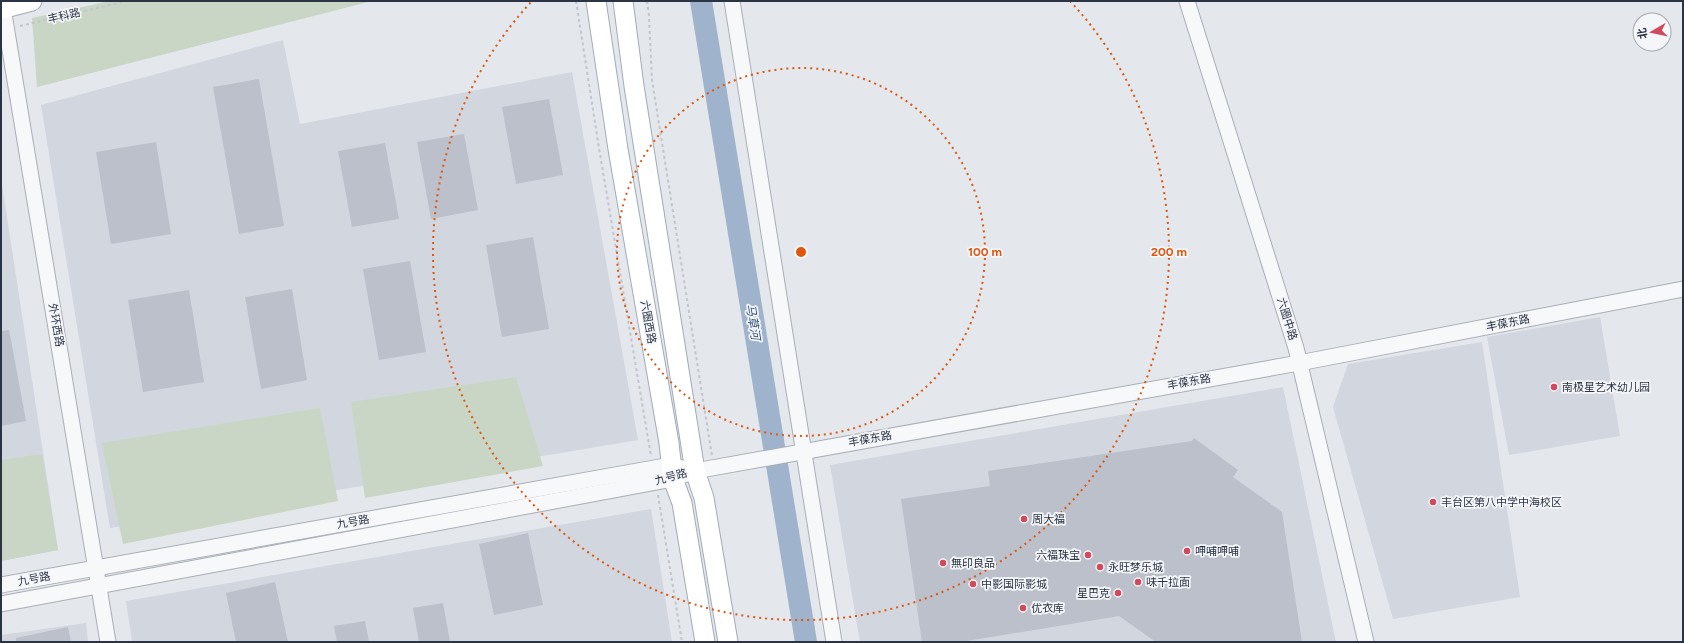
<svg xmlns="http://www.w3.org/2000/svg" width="1684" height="643" font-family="Figtree,'Noto Sans SC',sans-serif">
	<rect width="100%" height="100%" fill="#e4e7ec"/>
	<g fill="#d2d6de">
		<path d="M283,40l17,84 272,-52 66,368 -528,88 -69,-423z"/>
		<path d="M1,178l57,372 -57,11z"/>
		<path d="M1600,317l20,119 -111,19 -22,-118z"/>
		<path d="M1482,342l38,255 -127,22 -60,-212 15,-43z"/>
		<path d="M1283,387l53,255h-476l-30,-177z"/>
		<path d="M651,509l21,133h-540l-6,-41z"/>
		<path d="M86,623l2,19h-87v-7z"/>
	</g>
	<g fill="#c9d6c5">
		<path d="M110,1h262l-335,86 -5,-69z"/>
		<path d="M516,377l27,89 -178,32 -14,-96z"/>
		<path d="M320,408l18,93 -215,43 -21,-101z"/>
		<path d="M42,454l16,96 -57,11v-101z"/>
	</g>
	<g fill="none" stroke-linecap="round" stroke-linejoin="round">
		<path stroke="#9fb4cc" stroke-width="22" d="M701,1l105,641"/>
	</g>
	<g fill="#bbc0ca">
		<path d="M259,79l25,147 -45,8 -26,-147z"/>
		<path d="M549,99l14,76 -47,9 -14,-77z"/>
		<path d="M464,134l14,76 -47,9 -14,-77z"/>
		<path d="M156,142l15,92 -60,10 -15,-92z"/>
		<path d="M385,143l14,76 -47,8 -14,-76z"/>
		<path d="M533,237l16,92 -47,8 -16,-92z"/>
		<path d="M410,261l16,91 -47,8 -16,-91z"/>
		<path d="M292,289l15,91 -46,9 -16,-92z"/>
		<path d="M189,290l15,92 -61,10 -15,-92z"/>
		<path d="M9,330l17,91 -25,5v-95z"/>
		<path d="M1194,438l44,32 -5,7 49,35 20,130h-146l-37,-26 -158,26h-39l-21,-143 89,-13 -2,-15 204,-30z"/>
		<path d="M528,533l15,72 -49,10 -15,-71z"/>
		<path d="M275,582l13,60h-52l-10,-49z"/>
		<path d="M443,603l7,39h-31l-6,-34z"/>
		<path d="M365,621l4,21h-32l-3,-16z"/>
		<path d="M68,627l3,15h-55v-4z"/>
	</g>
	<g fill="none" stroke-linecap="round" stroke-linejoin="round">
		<defs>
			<g id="minor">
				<path d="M732,1l102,641"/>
				<path d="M1187,1l109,347 70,294"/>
				<path d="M3,8l105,634"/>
				<path d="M1,585l670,-120 11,3"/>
				<path d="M1,604l672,-125 22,-8 604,-108 384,-74"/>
			</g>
			<g id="major">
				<path d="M596,1l22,148 51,294 4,36 9,24 23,139"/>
				<path d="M623,1l11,85 61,385 9,27 24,144"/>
				<path d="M1,9l31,-8"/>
			</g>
		</defs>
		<use href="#minor" stroke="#a9aeb7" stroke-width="17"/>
		<use href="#major" stroke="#a3abb8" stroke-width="21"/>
		<g stroke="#c2c5cb" stroke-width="2" stroke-dasharray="3 3" stroke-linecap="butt">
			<path d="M576,1l23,147 52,308"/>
			<path d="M647,1l2,15 3,64 60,376"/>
			<path d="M20,26l107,-25"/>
			<path d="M658,495l24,147"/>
		</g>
		<use href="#minor" stroke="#f7f8fa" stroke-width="15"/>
		<use href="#major" stroke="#fff" stroke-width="19"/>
	</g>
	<g fill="none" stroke="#df570f" stroke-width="2" stroke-dasharray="2 4">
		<circle cx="801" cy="252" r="184"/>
		<path d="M1070 1A368 368 0 1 1 532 1"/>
	</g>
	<g fill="#d1495b" stroke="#f4f6f9" stroke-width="1.5">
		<circle cx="1554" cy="387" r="4"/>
		<circle cx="1433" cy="502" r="4"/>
		<circle cx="1024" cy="519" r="4"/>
		<circle cx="1187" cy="551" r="4"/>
		<circle cx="1088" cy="555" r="4"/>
		<circle cx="943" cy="563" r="4"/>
		<circle cx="1100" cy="567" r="4"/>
		<circle cx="1138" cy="582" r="4"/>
		<circle cx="973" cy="584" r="4"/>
		<circle cx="1118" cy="593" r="4"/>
		<circle cx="1023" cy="608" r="4"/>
	</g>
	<g text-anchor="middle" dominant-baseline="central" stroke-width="3.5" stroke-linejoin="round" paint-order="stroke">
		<g font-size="11" fill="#2b3445" stroke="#f4f6f9">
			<text transform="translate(64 16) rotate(-13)">丰科路</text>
			<text transform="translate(1287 319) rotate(73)">六圈中路</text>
			<text transform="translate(648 322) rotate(80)">六圈西路</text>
			<text transform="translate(1508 323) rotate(-11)">丰葆东路</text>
			<text transform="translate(56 325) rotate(80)">外环西路</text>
			<text transform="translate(1189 382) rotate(-10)">丰葆东路</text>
			<text transform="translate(870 439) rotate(-10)">丰葆东路</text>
			<text transform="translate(671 477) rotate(-15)">九号路</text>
			<text transform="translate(353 522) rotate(-10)">九号路</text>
			<text transform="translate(34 579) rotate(-11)">九号路</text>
		</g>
		<g font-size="11" fill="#2b3445" stroke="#f4f6f9" text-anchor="start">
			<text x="1562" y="387">南极星艺术幼儿园</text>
			<text x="1441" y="502">丰台区第八中学中海校区</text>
			<text x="1032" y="519">周大福</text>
			<text x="1195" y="551">呷哺呷哺</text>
			<text x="1080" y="555" text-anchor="end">六福珠宝</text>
			<text x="951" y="563">無印良品</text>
			<text x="1108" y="567">永旺梦乐城</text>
			<text x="1146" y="582">味千拉面</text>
			<text x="981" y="584">中影国际影城</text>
			<text x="1110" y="593" text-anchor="end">星巴克</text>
			<text x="1031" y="608">优衣库</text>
		</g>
		<g font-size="12" font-style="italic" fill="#34527a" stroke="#f4f6f9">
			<text transform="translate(753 322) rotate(81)">马草河</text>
		</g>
	</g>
	<circle cx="801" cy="252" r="6" fill="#df570f" stroke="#f4f6f9" stroke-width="2"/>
	<g font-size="12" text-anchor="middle" font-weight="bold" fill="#df570f" stroke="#f4f6f9" stroke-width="3.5" stroke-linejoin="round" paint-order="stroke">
		<text x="985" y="256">100 m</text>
		<text x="1169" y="256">200 m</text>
	</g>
	<rect width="1684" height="643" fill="none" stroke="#2b3445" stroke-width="4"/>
	<g transform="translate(1652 32) rotate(261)"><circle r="19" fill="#f4f6f9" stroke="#a4a8b1"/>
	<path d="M0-3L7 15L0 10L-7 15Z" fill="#d1495b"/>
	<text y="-6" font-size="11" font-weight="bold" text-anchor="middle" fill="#2b3445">北</text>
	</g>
</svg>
